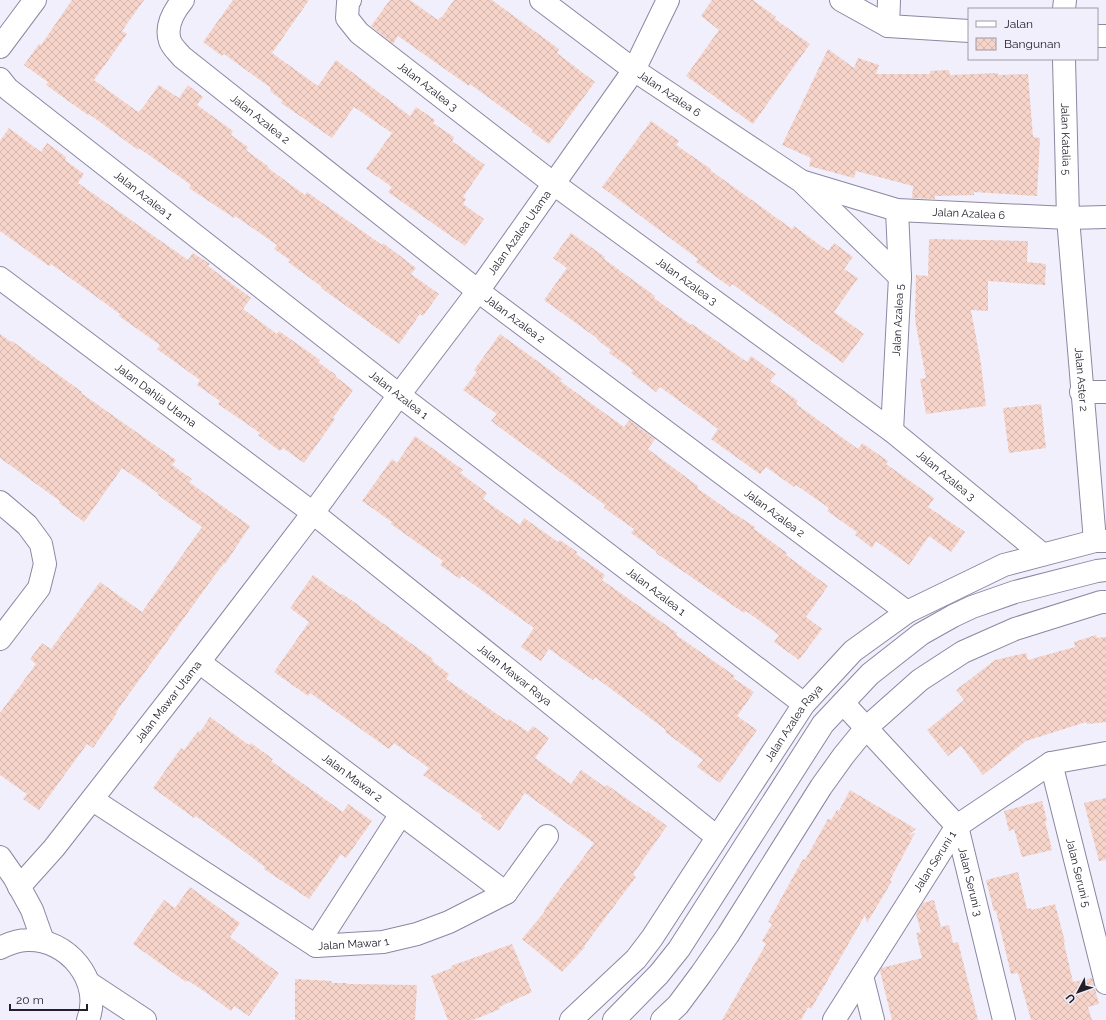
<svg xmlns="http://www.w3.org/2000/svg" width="1106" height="1020" font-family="Raleway,sans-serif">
	<defs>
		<pattern id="building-cross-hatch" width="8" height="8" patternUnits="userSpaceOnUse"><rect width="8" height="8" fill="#f6d4ca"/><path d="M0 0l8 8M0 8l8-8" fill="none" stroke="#d3b6ae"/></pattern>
	</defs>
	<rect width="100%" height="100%" fill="#f1effb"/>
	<g fill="url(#building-cross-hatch)">
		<path d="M72,0h72l-22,31 5,3 -33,46 44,32 2,-2h1l18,-25 20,13 9,-13 15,12 -6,8 36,26 -2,4 17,12 -2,3 23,17 -1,1 37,27 2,-3 75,53 1,-2 33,25 -5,6 28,20 -16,22 -3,-2 -21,30 -78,-56 1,-1 -34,-25 2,-2 -16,-11 3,-4 -42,-29 -1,2 -45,-30 2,-3 -52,-37 -1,2 -49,-36 -1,1 -42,-30 2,-3 -24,-17 15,-21 2,1z"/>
		<path d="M233,0h76l-37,53 46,33 18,-26 74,56 6,-9 19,13 -2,3 21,14 -2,4 33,24 -22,32 3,2 -3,5 21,15 -19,27 -77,-54 4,-5 -26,-18 26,-36 -38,-26 -22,31 -51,-35 2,-2 -13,-10 1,-3 -47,-34 -2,2 -19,-14z"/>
		<path d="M390,0h20l28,20 2,-3 1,1 13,-18h38l67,49 -2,4 38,29 -46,62 -17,-12 1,-2 -63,-46 -1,2 -71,-50 -5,8 -22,-18z"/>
		<path d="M712,0h41l23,17 -1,2 35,25 -57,80 -67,-48 33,-46 -18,-14z"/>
		<path d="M828,49l26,19 4,-10 21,7 -3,9h54v-3l19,-1 1,5 48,-2v2l30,-1 5,63 7,1 -3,58 -63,-4v3l-39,1v3l-23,-1 1,-12 -57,-15 -2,7 -45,-12 2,-8 -29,-13z"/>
		<path d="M651,121l28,20 -3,4 35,24 -1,1 82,59 2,-3 34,25 6,-8 19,14 -9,12 14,9 -24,34 30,22 -21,29 -111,-79 -2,3 -34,-25 2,-3 -96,-72z"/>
		<path d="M9,128l32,24 6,-9 19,14 -1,3 19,14 -6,9 110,77 5,-7 17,11 -2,2 43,32 -8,11 34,25 2,-3 41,29 -2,2 18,13 -1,1 18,14 -20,28 2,1 -31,44 -21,-15 -3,3 -22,-16 2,-2 -42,-29 2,-3 -23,-16 3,-5 -43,-31 3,-4 -41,-29 1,-2 -69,-50 -2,2 -49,-35v-90z"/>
		<path d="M571,233l34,24 -1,2 51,37 -1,2 37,27 1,-1 55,38 4,-6 25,18 -6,7 28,20 -2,3 62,45 4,-6 26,18 -2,3 48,34 -6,9 37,25 -14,20 -22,-16 -20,29 -33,-24 -4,7 -17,-13 2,-3 -30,-21 2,-3 -33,-23 -2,2 -28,-20 -6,7 -24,-17 -25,-18 7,-10 -58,-42 -4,5 -25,-19 2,-3 -24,-17 2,-3 -14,-10 1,-1 -54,-39 23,-32 -14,-10z"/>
		<path d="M929,239l99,2 -1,21 19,2 -1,21 -57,-4v30l-17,-1 10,54 5,42 -60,8 -6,-35 6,-1 -11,-58 1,-45 12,1z"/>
		<path d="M0,334l11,8 1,-1 70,51 -1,1 95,67 -4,5 20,14 -3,3 61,44 -25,38 -1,-1 -9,12 -99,137 1,1 -24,35 -6,-4 -48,66 -16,-11 4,-5 -27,-19v-62l36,-49 -6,-5 12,-16 9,6 49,-67 42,30 60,-85 -44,-32v-2l-36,-25 -38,54 -25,-19 1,-2 -60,-43z"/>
		<path d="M500,334l62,45 -2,2 64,46 5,-7 26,19 -7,10 50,37 -1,2 38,27v-1l20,13 -1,2 33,24 -1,2 42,31 -22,31 16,12 -23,31 -25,-18 5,-7 -33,-24 -2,2 -88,-60 1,-1 -26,-19 3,-4 -30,-21 1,-3 -114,-84 6,-7 -34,-24 14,-18 -3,-2z"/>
		<path d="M1041,404l5,44 -37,5 -6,-45z"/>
		<path d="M415,436l48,34 -3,3 27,20 -4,6 37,26 4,-7 34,24 2,-2 17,12 -1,2 29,21 -3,5 75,53 -1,2 59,41 -2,2 21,14 -17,24 20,14 -37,53 -23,-16 6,-7 -38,-28 1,-2 -71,-53 -2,3 -44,-31 -8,12 -20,-14 13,-19 -72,-52 -2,3 -20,-14 3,-4 -52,-37 1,-2 -30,-21 30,-42 5,4z"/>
		<path d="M313,575l28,20 1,-1 18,12v1l73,52 -1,2 17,13 -3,5 61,42 2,-2 19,13 5,-6 16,12 -14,20 36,26 10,-14 24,17 2,-2 39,27 1,-1 20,15 -34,48 3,3 -52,69 1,1 -23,25 -40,-33 23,-28 -1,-1 50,-67 -69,-50 -26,38 -18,-13 2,-2 -60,-41 6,-7 -35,-25 -5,6 -79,-56 -2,3 -34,-24 35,-50 -19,-14z"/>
		<path d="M1096,635l1,3 9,-1v85l-19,2 -1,-2 -60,19 -43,34 -22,-29 -13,10 -21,-26 37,-30 -8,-10 39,-30 31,-7 2,7 47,-13 -1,-5z"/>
		<path d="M210,717l39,28 2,-2 22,16 -2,2 72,51 5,-8 24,17 -26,37 -5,-4 -32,45 -45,-30 1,-2 -69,-51 -2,2 -41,-30 28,-40 3,2 14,-19 2,1z"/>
		<path d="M850,790l66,39 -8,6 7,-2 -25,47 2,1 -25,42 -2,-8 -54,94 -3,-2 -7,13h-79l44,-76 -4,-3 10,-17 -4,-2 35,-63 2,1 23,-41 3,1 6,-10 2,1z"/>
		<path d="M1106,798v62l-7,1 -15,-58z"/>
		<path d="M1042,801l5,20h-2l7,29 -30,7 -8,-28 -5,2 -5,-20z"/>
		<path d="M1018,872l9,37 4,-1 1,2 23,-6 10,38 -1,1 9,39 19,-4 7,26 -11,3 4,13h-61l-13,-47 -7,1 -15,-63h-2l-8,-31z"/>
		<path d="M190,887l50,36 -10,14 49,36 -30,43 -15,-10 -3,5 -30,-22 -14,-9 -1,2 -53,-38 31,-44 11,8z"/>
		<path d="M934,900l7,27 8,-2 4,18 5,-1 20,78h-86l-12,-49 1,-3 41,-10 -6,-25 5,-1 -5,-18 7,-11z"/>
		<path d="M512,944l20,48 -33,15 1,2 -27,11h-25l-17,-44 21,-8 -1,-2z"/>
		<path d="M295,979l37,2v2h15v1l70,1 -2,35h-120z"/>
	</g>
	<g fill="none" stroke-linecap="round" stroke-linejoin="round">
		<defs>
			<g id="minor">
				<path id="s1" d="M183,0c-10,12 -18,26 -13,41 2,6 8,11 12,16l296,234 429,321"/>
				<path id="s2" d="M350,0l-2,3 -1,15 12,15 195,151 338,247 150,123"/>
				<path id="s3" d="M541,0l93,70 167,111 99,96"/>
				<path d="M841,0l47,26 81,5"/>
				<path d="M1064,9l1,-9"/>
				<path d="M888,26l1,-26"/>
				<path d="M1097,36h9"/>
				<path d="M0,47l35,-47"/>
				<path id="s4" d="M1064,59l4,159 27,323"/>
				<path id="s5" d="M0,79l8,10 391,306 405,309"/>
				<path id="s6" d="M804,182l93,28 171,8 38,-1"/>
				<path id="s7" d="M0,278l313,235 404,324"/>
				<path d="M1081,392h25"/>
				<path id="s8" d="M892,431l8,-154 -3,-67"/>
				<path d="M0,502l27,23 14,19 4,20 -6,24 -39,51"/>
				<path id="s9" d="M199,662l307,231"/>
				<path id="s10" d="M843,703l114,123 47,194"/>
				<path id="s11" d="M1051,763l55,220"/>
				<path id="s12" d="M93,800l223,146 67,-4 34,-8 32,-12 57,-29 41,-57"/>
				<path d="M0,857l14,20 18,33 11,31"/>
				<path id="s13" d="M19,887l35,-39 145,-186 114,-149 86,-118 79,-104 156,-221 34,-70"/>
				<path d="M316,946l85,-132"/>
				<path d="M0,948c8,-4 17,-8 27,-8 40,-2 76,41 61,80"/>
				<path d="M862,976l11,44"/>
				<path d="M89,983l56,37"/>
				<path id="s14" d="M571,1020l65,-61 16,-21 152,-234 49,-53 54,-39 97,-47 91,-24h11"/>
				<path d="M614,1020l45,-46 20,-25 144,-225 47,-50 51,-40 32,-18 19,-9 43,-15 82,-21 9,-1"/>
				<path d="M662,1020l16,-15 23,-31 27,-39 93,-148 23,-32 22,-27 54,-48 43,-28 52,-23 86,-27h5"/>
				<path id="s15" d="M834,1020l123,-194 94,-63 55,-10"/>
			</g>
		</defs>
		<use href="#minor" stroke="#8c87a2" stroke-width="24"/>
		<use href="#minor" stroke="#fff" stroke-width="22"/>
	</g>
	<g text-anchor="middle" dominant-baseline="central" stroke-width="3" stroke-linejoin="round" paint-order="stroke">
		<g font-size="11" fill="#23202b" stroke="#f1effb">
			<text stroke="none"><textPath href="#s2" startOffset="125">Jalan Azalea 3</textPath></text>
			<text stroke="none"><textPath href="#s3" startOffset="159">Jalan Azalea 6</textPath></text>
			<text stroke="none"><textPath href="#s1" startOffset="165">Jalan Azalea 2</textPath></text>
			<text stroke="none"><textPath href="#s4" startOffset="80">Jalan Katalia 5</textPath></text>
			<text stroke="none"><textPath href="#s5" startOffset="185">Jalan Azalea 1</textPath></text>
			<text stroke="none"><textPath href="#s6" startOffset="169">Jalan Azalea 6</textPath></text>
			<text stroke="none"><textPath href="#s13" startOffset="824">Jalan Azalea Utama</textPath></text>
			<text stroke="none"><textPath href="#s2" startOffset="449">Jalan Azalea 3</textPath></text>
			<text stroke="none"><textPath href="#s1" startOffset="489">Jalan Azalea 2</textPath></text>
			<text stroke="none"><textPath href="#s8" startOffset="111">Jalan Azalea 5</textPath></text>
			<text stroke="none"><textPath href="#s4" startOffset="321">Jalan Aster 2</textPath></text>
			<text stroke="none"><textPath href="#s7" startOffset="195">Jalan Dahlia Utama</textPath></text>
			<text stroke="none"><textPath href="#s5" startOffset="509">Jalan Azalea 1</textPath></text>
			<text stroke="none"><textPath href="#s2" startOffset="773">Jalan Azalea 3</textPath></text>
			<text stroke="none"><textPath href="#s1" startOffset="813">Jalan Azalea 2</textPath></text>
			<text stroke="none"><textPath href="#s5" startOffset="833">Jalan Azalea 1</textPath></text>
			<text stroke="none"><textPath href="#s7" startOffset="650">Jalan Mawar Raya</textPath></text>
			<text stroke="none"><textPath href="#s13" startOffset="238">Jalan Mawar Utama</textPath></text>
			<text stroke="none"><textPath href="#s14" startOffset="373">Jalan Azalea Raya</textPath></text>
			<text stroke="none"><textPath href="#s9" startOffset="192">Jalan Mawar 2</textPath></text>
			<text stroke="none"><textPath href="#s15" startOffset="188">Jalan Seruni 1</textPath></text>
			<text stroke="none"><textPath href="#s11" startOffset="113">Jalan Seruni 5</textPath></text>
			<text stroke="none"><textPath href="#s10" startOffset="225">Jalan Seruni 3</textPath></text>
			<text stroke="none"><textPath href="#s12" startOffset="304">Jalan Mawar 1</textPath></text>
		</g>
	</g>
	<rect x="968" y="8" width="130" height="52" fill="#f1effb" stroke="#9f9ca8"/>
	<rect x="976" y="21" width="20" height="6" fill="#ffffff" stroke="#9f9ca8"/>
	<text x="1004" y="28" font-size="12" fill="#23202b">Jalan</text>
	<rect x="976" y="38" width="20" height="12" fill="url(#building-cross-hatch)" stroke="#9f9ca8"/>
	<text x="1004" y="48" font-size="12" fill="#23202b">Bangunan</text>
	<g transform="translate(1078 992) rotate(229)" stroke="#f1effb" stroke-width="3" paint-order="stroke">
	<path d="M0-3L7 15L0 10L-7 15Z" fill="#23202b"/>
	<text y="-6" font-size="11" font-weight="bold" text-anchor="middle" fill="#23202b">U</text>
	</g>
	<path d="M10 1004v6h77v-6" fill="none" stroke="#23202b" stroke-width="2"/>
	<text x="16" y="1004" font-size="12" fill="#23202b" stroke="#f1effb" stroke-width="3" paint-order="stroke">20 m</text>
</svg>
